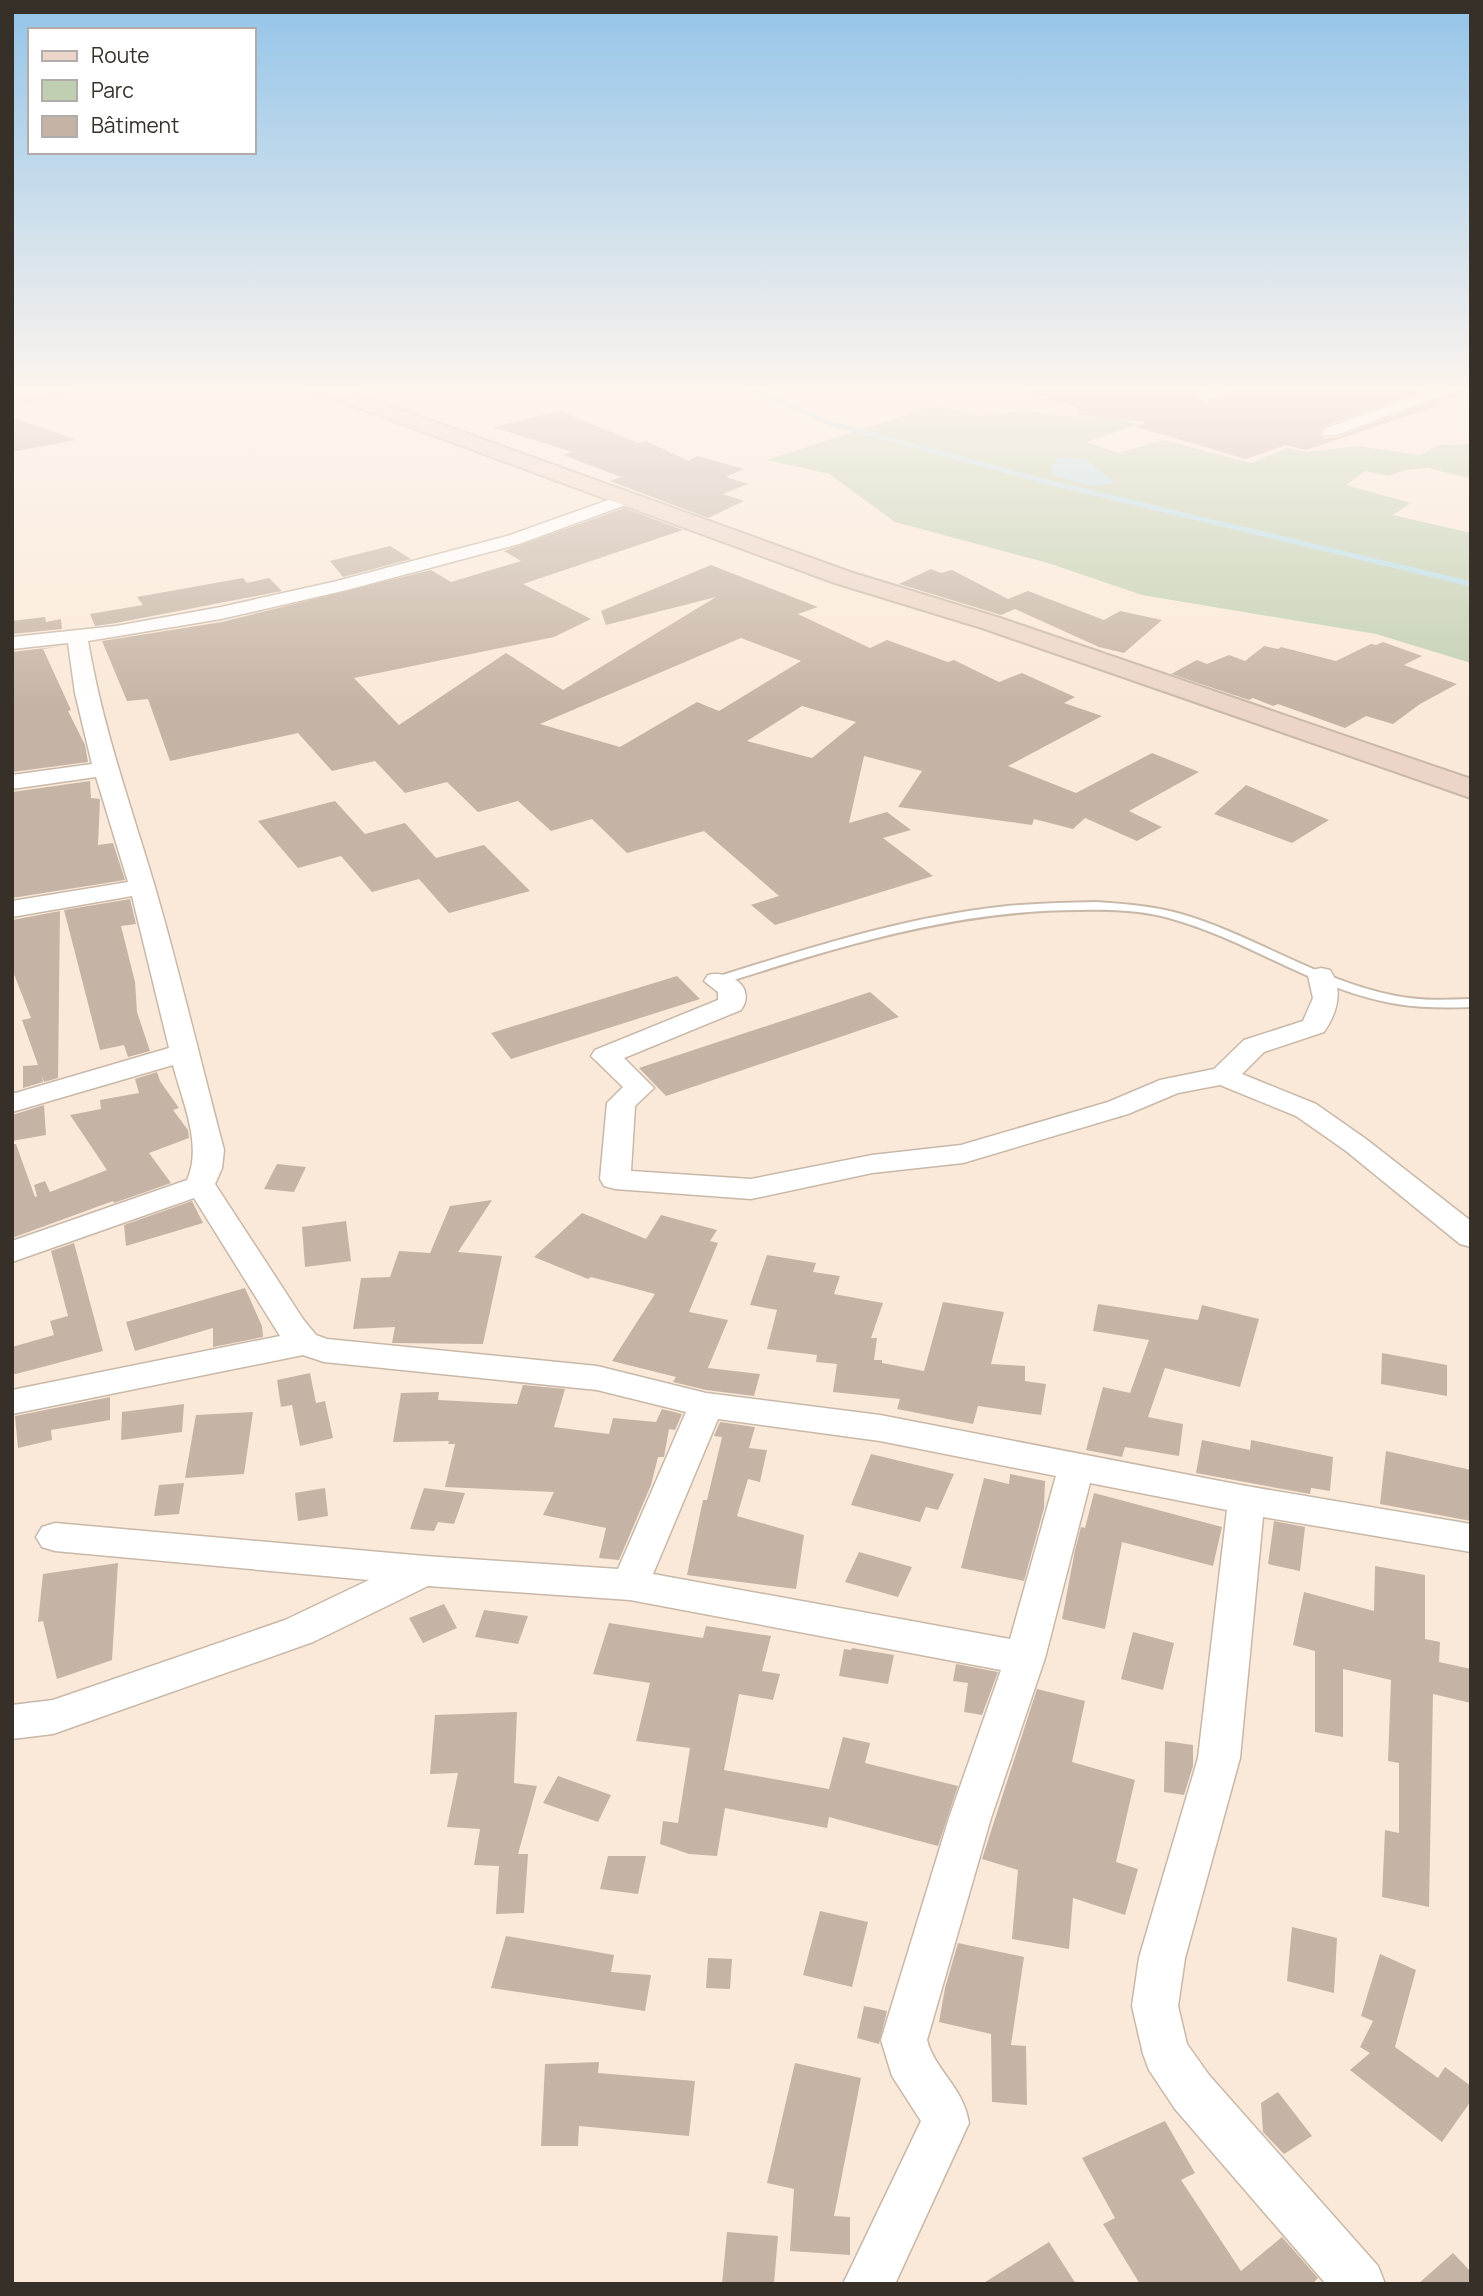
<svg xmlns="http://www.w3.org/2000/svg" width="1483" height="2296" font-family="Manrope,sans-serif">
	<rect width="100%" height="100%" fill="#fae9d9"/>
	<path fill="#c0cfb2" d="M933,406l45,9 45,-4 62,6 16,-2 38,9 -53,18 32,11 46,-13 87,23 37,-15 17,4 53,-6 62,9 20,-10 31,-1v35l-43,-11 -23,2 -16,6 -24,-5 -19,14 65,18 -18,12 78,18v130l-95,-29 -234,-39 -94,-32 -153,-41 -66,-48 -62,-14z"/>
	<path fill="#b4ddea" d="M1065,457l21,2 29,24 -22,3 -38,-10 -4,-8 6,-9z"/>
	<g fill="none" stroke-linecap="round" stroke-linejoin="round">
		<path stroke="#b4ddea" stroke-width="5" d="M746,386l80,36 217,59 428,103"/>
	</g>
	<g fill="#c5b4a5" fill-rule="evenodd">
		<path d="M1026,386h188l-19,10 11,8 36,-18h192l-111,41 -3,6 4,5 13,-1 127,-48v5l-27,7 6,3 -137,46 -20,-5 -40,14 -110,-32 10,-5 -71,-8 4,-6 -54,-18z"/>
		<path d="M560,411l78,32 8,-2 43,20 8,-5 47,13 -18,8 22,7 -25,10 21,7 -36,17 -98,-37 11,-4 -58,-22 9,-3 -79,-25z"/>
		<path d="M12,417l64,23 -64,12z"/>
		<path d="M624,508l59,22 -160,54 68,35 -37,18 -200,41 45,47 107,-72 57,37 153,-93 -110,28 -5,-14 110,-46 107,42 -20,7 72,34 17,-8 61,22 6,-2 45,22 23,-9 53,24 -11,6 38,13 -94,50 68,27 76,-40 47,19 -70,39 33,16 -25,14 -52,-23 -12,11 -39,-10 -2,6 -134,-18 24,-36 -58,-15 -15,67 38,-11 24,18 -28,8 50,38 -158,49 -24,-20 28,-9 -75,-65 -77,22 -35,-34 -41,12 -33,-30 -40,11 -31,-30 -42,11 -30,-32 -43,10 -34,-38 -128,28 -22,-62 -21,2 -25,-60 120,-19 209,-52 20,12 70,-21 -17,-10zM741,638l60,23 -82,50 -22,-9 -77,45 -80,-23zM802,706l54,16 -44,36 -65,-17z"/>
		<path d="M390,546l21,13 -68,18 -13,-16z"/>
		<path d="M931,569l10,4 11,-3 56,29 20,-8 76,29 16,-9 42,9 -38,33 -25,-6 -84,-38 -14,6 -102,-31z"/>
		<path d="M243,578l4,5 22,-5 13,13 -166,32 -21,3 -5,-12 53,-9 -6,-8z"/>
		<path d="M45,617l1,5 15,-3 1,10 -50,5v-13z"/>
		<path d="M1383,642l39,14 -18,9 53,19 -37,20 -27,20 -27,-8 -21,12 -67,-24 -5,2 -20,-8 -4,2 -78,-26 26,-14 10,4 22,-9 16,6 19,-15 14,3 3,-2 55,14 35,-17 5,1z"/>
		<path d="M63,646l-20,3 28,61 -3,1 17,34 3,17 -76,10v-120z"/>
		<path d="M90,781l1,17 9,1 -2,46 15,-2 12,37 -113,18v-106z"/>
		<path d="M1246,785l83,35 -37,23 -78,-29z"/>
		<path d="M335,801l30,33 40,-11 31,35 48,-13 46,46 -81,22 -30,-34 -47,13 -31,-36 -43,12 -40,-47z"/>
		<path d="M130,899l6,25 -15,2 14,56 2,30 13,39 -22,6 -4,-12 -24,5 -36,-140z"/>
		<path d="M60,911l-2,167 -14,4 -2,-6 1,6 -20,6v-22l15,-1 -16,-45 9,-2 -19,-49v-49z"/>
		<path d="M677,976l23,23 -189,60 -20,-26z"/>
		<path d="M870,992l29,25 -233,79 -27,-28z"/>
		<path d="M157,1072l3,9 19,27 -6,2 15,20 1,8 -40,15 22,30 -57,20 -1,-2 -101,37v-94h4l19,53 2,-1 -3,-11 11,-4 5,11 57,-22 -37,-55 31,-6 -1,-9 39,-7 -4,-14z"/>
		<path d="M44,1105l2,30 -34,6v-26z"/>
		<path d="M277,1164l29,3 -12,25 -30,-3z"/>
		<path d="M492,1200l-34,52 44,4 -19,88 -91,-1 3,-16 -42,2 8,-51 29,-1 9,-26 31,2 20,-47z"/>
		<path d="M192,1201l11,22 -77,23 -2,-21z"/>
		<path d="M582,1213l64,26 15,-24 56,15 -7,11 8,2 -29,69 39,8 -20,48 52,6 -6,22 -48,-6 -33,-8 3,-5 -64,-16 43,-67 -64,-17 -3,2 -54,-22z"/>
		<path d="M346,1221l5,40 -46,6 -3,-40z"/>
		<path d="M74,1243l29,108 -91,24v-28l42,-12 -4,-14 18,-5 -17,-65z"/>
		<path d="M767,1255l49,8 -3,9 27,4 -6,18 49,9 -12,35h6l-3,22h8v3l42,8 19,-69 61,10 -13,52 34,2v15l21,3 -5,31 -63,-9 -5,18 -76,-15 3,-10 -67,-7 4,-28 -21,-2 1,-7 -50,-6 10,-39 -27,-5z"/>
		<path d="M245,1288l17,38 1,11 -50,10v-19l-78,23 -9,-29z"/>
		<path d="M1098,1304l100,16 4,-15 57,14 -19,68 -75,-19 -17,49 35,7 -4,32 -54,-9 -3,10 -36,-7 17,-63 27,6 19,-53 -56,-9z"/>
		<path d="M1382,1353l65,12v31l-66,-12z"/>
		<path d="M310,1373l6,30 9,-2 8,37 -33,8 -8,-41 -11,2 -4,-27z"/>
		<path d="M523,1385l42,4 -11,38 55,7 4,-16 43,4 6,-13 20,5 -7,16 -6,-1 -5,28h-6l-7,28 -32,75 -20,-2 7,-30 -63,-13 11,-23 -109,-5 10,-43h-7l1,-3 -56,1 8,-49 38,-1 -1,8 79,4z"/>
		<path d="M110,1397v23l-59,10 1,10 -34,8 -3,-32z"/>
		<path d="M184,1404l-2,28 -61,8 1,-28z"/>
		<path d="M253,1412l-9,62 -59,4 11,-63z"/>
		<path d="M720,1422l35,5 -6,21 18,2 -7,32 -12,-3 -11,37 67,19 -8,54 -109,-14 16,-75h4l15,-63 -8,-1z"/>
		<path d="M1202,1440l48,10 1,-10 82,17 -3,34 -19,-3 -1,6 -114,-21z"/>
		<path d="M1386,1451l85,19v51l-91,-17z"/>
		<path d="M871,1454l83,20 -16,36 -12,-3 -6,15 -69,-17z"/>
		<path d="M1010,1474l35,7 -1,27 -20,73 -63,-13 23,-90 25,6z"/>
		<path d="M184,1483l-5,31 -25,2 5,-31z"/>
		<path d="M325,1488l3,28 -30,5 -3,-28z"/>
		<path d="M424,1488l41,5 -11,31 -16,-2 -4,9 -24,-2z"/>
		<path d="M1094,1493l128,34 -9,39 -91,-24 -17,87 -43,-10 13,-69 6,-23 4,1z"/>
		<path d="M1274,1521l31,6 -5,44 -32,-7z"/>
		<path d="M859,1552l53,15 -14,30 -53,-15z"/>
		<path d="M118,1563l-6,97 -55,19 -14,-58 -5,1 5,-48z"/>
		<path d="M1375,1566l50,9v64l15,3 -1,20 32,7v34l-38,-9 -4,213 -47,-10 3,-67 14,3v-70l-11,-2 3,-81 -48,-11v68l-28,-5v-81l-22,-6 11,-53 70,19z"/>
		<path d="M444,1604l13,24 -34,15 -14,-25z"/>
		<path d="M484,1610l44,6 -10,28 -43,-7z"/>
		<path d="M609,1623l94,15 3,-12 65,10 -9,35 18,3 -7,26 -34,-6 -15,76 105,19 14,-52 27,6 -5,20 93,23 -20,60 -109,-29 -2,11 -102,-20 -8,48 -28,-2 -29,-10 3,-23 15,2 12,-75 -54,-7 14,-58 -57,-9z"/>
		<path d="M1133,1632l41,11 -11,47 -42,-11z"/>
		<path d="M852,1648l42,7 -6,29 -49,-8 5,-27 7,1z"/>
		<path d="M956,1664l42,8 -16,43 -18,-3 4,-29 -15,-2z"/>
		<path d="M1037,1689l48,12 -13,61 63,18 -19,82 22,7 -13,46 -52,-17 -4,51 -57,-10 6,-69 -36,-11z"/>
		<path d="M517,1712l-3,71 23,3 -19,68h10l-4,59 -28,1 3,-48 -25,-1 6,-36 -33,-2 11,-54 -28,1 5,-59z"/>
		<path d="M1165,1741l28,4v21l-9,29 -20,-3z"/>
		<path d="M558,1776l53,19 -13,27 -55,-19z"/>
		<path d="M608,1856h38l-8,38 -38,-5z"/>
		<path d="M820,1911l48,11 -16,65 -49,-12z"/>
		<path d="M1292,1927l45,11 -3,55 -47,-12z"/>
		<path d="M506,1936l108,19 -3,17 40,3 -6,36 -154,-23z"/>
		<path d="M958,1943l66,14 -13,88 15,1 1,59 -35,-3 -1,-68 -52,-12 6,-34z"/>
		<path d="M1380,1954l36,16 -21,77 43,31 7,-11 26,19v15l-29,41 -92,-72 20,-17 -10,-6 13,-26 -12,-5z"/>
		<path d="M708,1958l24,1 -2,30 -24,-1z"/>
		<path d="M864,2006l23,5 -8,33 -22,-6z"/>
		<path d="M599,2062l-1,11 97,8 -6,55 -110,-10 -1,20h-37l4,-82z"/>
		<path d="M795,2063l66,15 -27,138 16,1v38l-60,-4 4,-62 -27,-6z"/>
		<path d="M1278,2092l34,44 -28,18 -21,-22 -2,-29z"/>
		<path d="M1165,2121l30,52 -14,7 60,91 41,-34 36,41 -6,6h-172l-37,-60 12,-6 -33,-60z"/>
		<path d="M727,2232l51,4 -4,48h-52z"/>
		<path d="M1049,2242l27,42h-94z"/>
		<path d="M1453,2253l18,19v12h-53z"/>
	</g>
	<g fill="none" stroke-linecap="round" stroke-linejoin="round">
		<defs>
			<path id="lane" d="M1096,902c29,2 57,4 85,12 73,21 139,68 215,82 25,5 49,4 75,3v8c-25,1 -49,1 -74,-3 -81,-13 -150,-65 -228,-86 -29,-8 -60,-9 -90,-8 -124,0 -241,37 -358,74h-8l-2,-3 2,-3c93,-29 188,-60 286,-71 33,-4 65,-4 97,-5z"/>
			<g id="street">
				<path d="M1219,386h21l-35,16 -8,-5z"/>
				<path d="M1441,386h22l-3,3 -124,46h-12l-2,-3 2,-3z"/>
				<path d="M625,494l9,5 -3,4 -112,41 -172,46 -126,29 -133,22c15,88 42,162 67,246 25,87 46,176 69,263l-2,18 -7,16 88,135 13,16 11,4 270,27 109,27 174,22 366,71 225,38v28l-208,-35 -23,241 -55,200 -7,48 9,38 22,31 169,191 7,18h-59l-151,-175 -26,-39 -6,-16 -11,-48 7,-48 59,-200 29,-248 -137,-27 -45,175 -54,160 -64,222c8,31 36,46 42,83l-74,161h-52l78,-163 -29,-45 -11,-36 68,-222 52,-148 -371,-70 -202,-14 -115,56 -260,92 -41,5v-34l41,-5 232,-80 84,-40 -314,-29 -13,-4 -6,-10 6,-10 13,-4 370,33 193,13 68,-157 -89,-22 -273,-28 -21,-7 -291,59v-24l268,-54 -86,-138 -182,64v-21l175,-61c16,-35 -5,-79 -14,-115l-161,47v-18l157,-46 -37,-152 -120,21v-16l116,-19 -32,-105 -84,12v-14l80,-11 -17,-71 -7,-50 -56,6v-12l104,-11 105,-19 116,-26 170,-45zM718,1419l162,22 176,35 -46,163 -357,-65z"/>
				<path d="M1321,968l9,2c14,20 7,43 -6,62l-60,20 -22,22 74,30 50,35 105,82v26l-11,-3 -114,-93 -50,-35 -76,-31 -42,8 -50,21 -165,49 -91,10 -121,26 -136,-10 -11,-3 -4,-7 7,-76 16,-16 -32,-31 4,-6 123,-50v-8l-14,-11 4,-6c21,-5 49,12 33,35l-117,48 30,30 -19,18 -4,65 120,8 121,-24 89,-10 147,-43 52,-22 54,-11 30,-29 59,-19 10,-23 -5,-22 4,-6z"/>
			</g>
			<g id="secondary">
				<path d="M38,386h32l-3,4 -55,15v-12z"/>
				<path d="M307,386h28l518,187 147,45 471,161v19l-489,-170 -147,-45 -525,-193z"/>
			</g>
		</defs>
		<use href="#lane" stroke="#c8b8a8" stroke-width="4"/>
		<use href="#street" stroke="#c8b8a8" stroke-width="3"/>
		<use href="#secondary" stroke="#c8b8a8" stroke-width="4"/>
		<use href="#lane" fill="#fff" fill-rule="evenodd"/>
		<use href="#street" fill="#fff" fill-rule="evenodd"/>
		<use href="#secondary" fill="#ecd5c8" fill-rule="evenodd"/>
	</g>
	<linearGradient id="sky" x2="0" y2="1"><stop stop-color="#93c4e9"/><stop offset="0.55" stop-color="#fdf5ee"/><stop offset="1" stop-color="#fdf5ee" stop-opacity="0"/></linearGradient>
	<rect width="1483" height="707" fill="url(#sky)"/>
	<rect width="1483" height="2296" fill="none" stroke="#363029" stroke-width="28"/>
	<rect x="28" y="28" width="228" height="126" fill="#ffffff" stroke="#afaca9" stroke-width="2"/>
	<rect x="42" y="51" width="35" height="10" fill="#ecd5c8" stroke="#afaca9" stroke-width="2"/>
	<text x="91" y="63" font-size="21" fill="#363029">Route</text>
	<rect x="42" y="80" width="35" height="21" fill="#c0cfb2" stroke="#afaca9" stroke-width="2"/>
	<text x="91" y="98" font-size="21" fill="#363029">Parc</text>
	<rect x="42" y="116" width="35" height="21" fill="#c5b4a5" stroke="#afaca9" stroke-width="2"/>
	<text x="91" y="133" font-size="21" fill="#363029">Bâtiment</text>
</svg>
